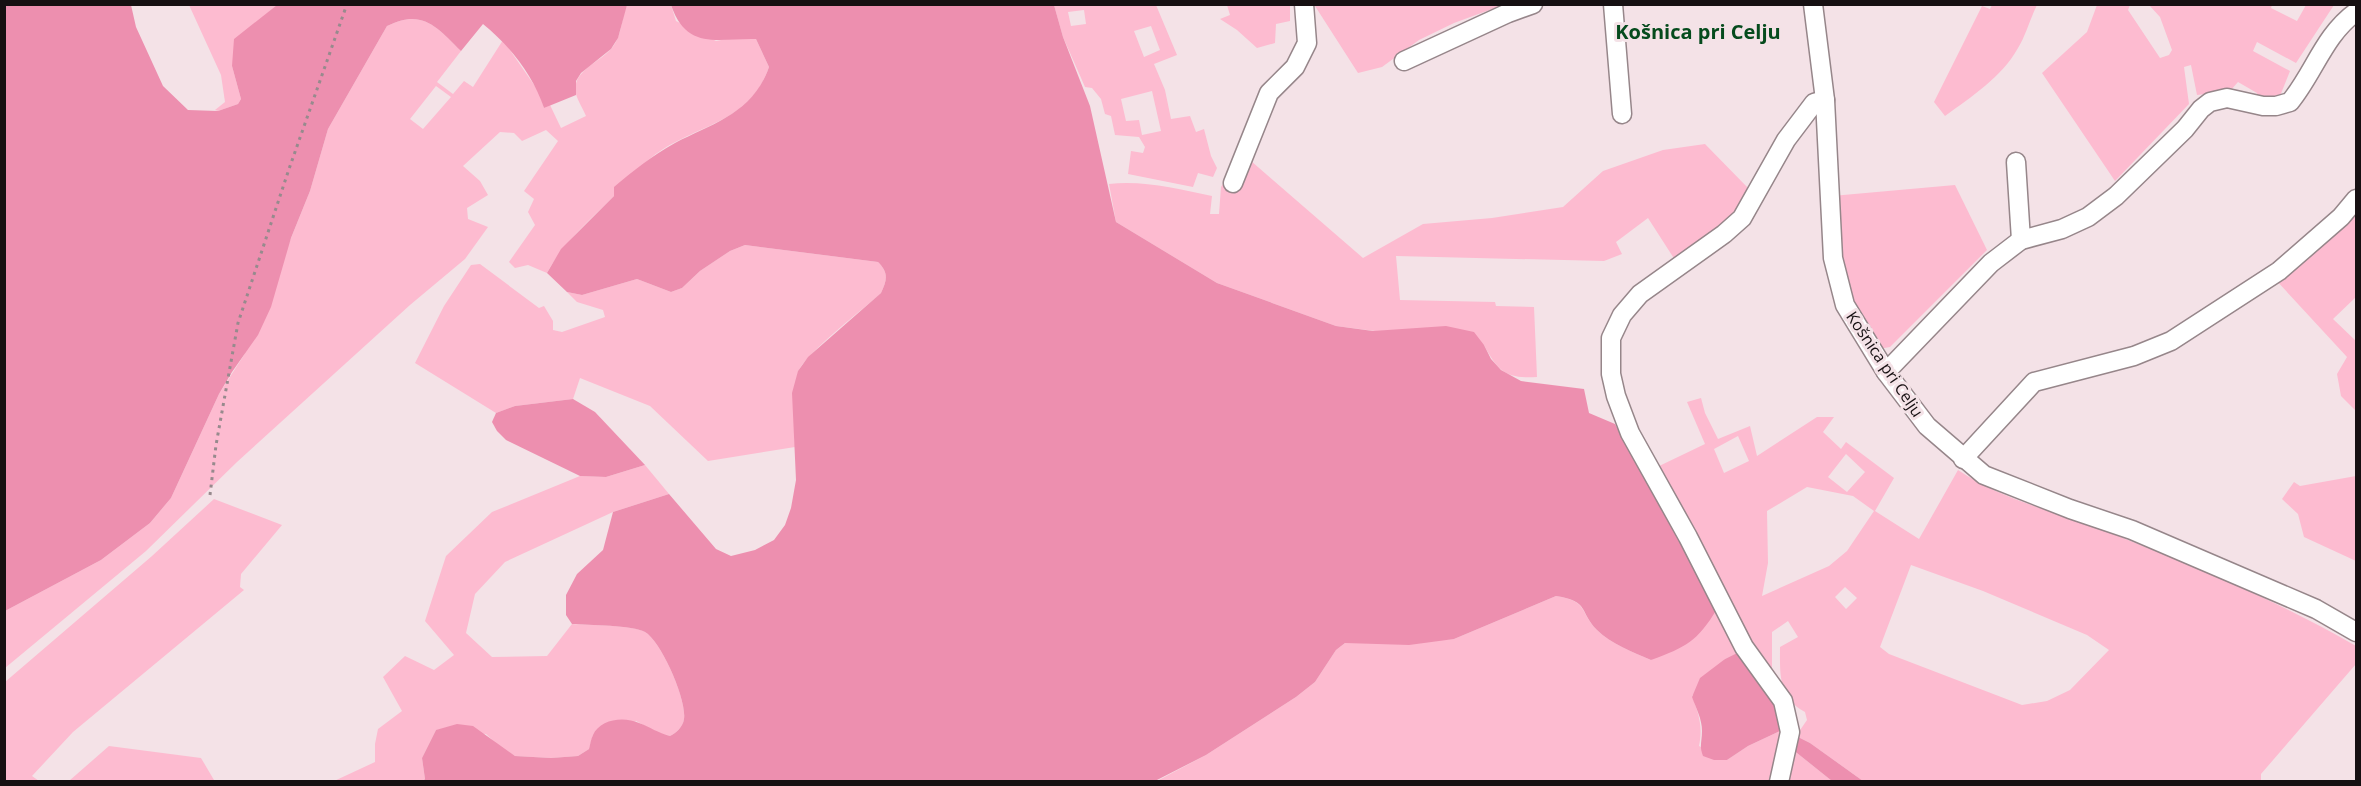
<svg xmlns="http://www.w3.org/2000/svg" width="2361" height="786" font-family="'Open Sans',sans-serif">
	<rect width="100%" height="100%" fill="#f4e2e7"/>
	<g fill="#fdbbd0" fill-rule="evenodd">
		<path d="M1317,4l186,1 -49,18 -35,17 -37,27 -24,6 -43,-67z"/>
		<path d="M189,5h88l-14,12 -31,49 9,33 -3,5 -20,7 -3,-1 10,-8 -4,-27z"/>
		<path d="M627,5h44l5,16 40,20 16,-3 24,1 13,28c-20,58 -75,57 -117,90 -14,11 -26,27 -39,40 -24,24 -50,46 -66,76l-19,-8 -13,3 -6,-6 26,-37 -7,-13 6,-13 -10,-8 34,-50 -12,-11 -24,11 -8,-8 -14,-1 -37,34 17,15 8,14 -21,13 1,11 20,8 -23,32 -55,46 -173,157 -91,89 -141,117v-57l96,-51 49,-37 21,-25 48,-104 25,-39 66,-164 18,-62 59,-103c35,-18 50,1 74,25l-24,31 16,12 11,-13 9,6 30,-47 36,52 5,16 6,-3 11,23 25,-12c-3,-7 -8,-15 -10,-22 -5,-23 23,-31 35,-45 11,-12 10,-30 16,-44zM436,86l15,11 -28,32 -13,-10z"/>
		<path d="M1054,5h102l21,50 -23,9 11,26 6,29 19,-3 6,16 8,-3 7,27 6,12 -4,9 -15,-4 -5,14 -65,-13 3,-23 12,2 2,-6 -6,-10 -24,-2 -4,-19 -6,-2 -4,-15 -9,-11 -7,-1 -22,-50zM1084,10l2,14 -15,2 -3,-14zM1151,26l9,24 -16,7 -10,-26zM1152,91l9,40 -19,4 -3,-15 -13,1 -5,-22z"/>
		<path d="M1227,5h63v16l-14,3 -1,19 -18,5 -20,-18 -17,-11 10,-4z"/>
		<path d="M1992,5h45c-7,14 -11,30 -19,43 -16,29 -47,49 -73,68l-11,-14 48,-96 8,3z"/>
		<path d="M2097,5h33l-2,5 32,48 9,-3 3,-5 -12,-33 -11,-12h123l-1,3 26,13 9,-16h28l-38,58 -39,-21 -4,9 37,20 -10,25 -25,8 2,-11 -19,-11 -8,9 -33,4 -6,-30 -7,2 5,37 -74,77 -73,-108 45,-41z"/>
		<path d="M1705,144l44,45 -8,19 -29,26 -37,26 -27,-42 -32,24 6,12 -18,7 -208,-5 4,44 95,2 1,4 38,1 3,70c-30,2 -39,-5 -53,-32l-148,-19 -119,-43 -101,-61 -7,-38c34,-4 69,5 103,12l-2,18h9l2,-27 22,-33 120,104 60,-34 69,-6 71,-11 40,-36 60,-21z"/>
		<path d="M1955,185l32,65 -97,97 -11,2 -23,-38 -16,-51 -8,-64z"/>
		<path d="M2356,201v96l-23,22 23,22v70l-15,-15 -4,-22 10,-17 -72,-78z"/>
		<path d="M745,245l133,17c11,11 9,18 3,31 -16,15 -79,63 -83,80 -6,23 -4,51 -3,74l-87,14 -58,-55 -70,-28 -7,21 -58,7 -19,7 -81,-50 29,-57 27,-41 9,-1 59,44 5,-2 9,15v9l9,2 43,-15 -2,-7 -26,-8 -10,-10 15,3 55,-16 34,13 11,-4 18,-17 30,-20z"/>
		<path d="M1701,398l4,15 13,26 32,-13 7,30 60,-39h17l-11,15 18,17 5,-7 48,36 -19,33 44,28 39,-69c46,31 92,39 142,59 87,34 175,70 256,117v18l-95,110v7h-398l-53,-38 -14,-7 11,-16 -2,-8c-27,-14 -25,-38 -25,-65l18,-10 -10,-16 -16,11v43l-10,-11 -107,-196 50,-24 -18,-42zM1738,436l11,25 -25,12 -10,-24zM1846,454l19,18 -18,20 -19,-15zM1807,487l46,9 21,15 -27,40 -18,15 -67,30 6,-33 -1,-52zM1911,565l72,26 104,44 22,15 -39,40 -23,11 -25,4 -133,-51 -9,-7zM1845,587l12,11 -11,11 -11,-12z"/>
		<path d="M645,465l24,29 -56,18 -108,50 -30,32 -9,39 26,24 55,-1 25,-32c16,1 62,1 73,8 16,9 42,68 39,87 -1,8 -8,14 -14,17l-10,-2 -24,-13 -43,14 -4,14 -11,7 -27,2 -36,-2 -16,-10 -13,-12 -50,-4 -14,28 3,21 -3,2 -90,1 43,-20v-18l3,-15 24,-18 -19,-34 22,-21 29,14 20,-15 -29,-34 21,-65 46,-44 88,-36 26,1z"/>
		<path d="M2356,476v85l-52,-24 -6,-23 -16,-15 12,-17 6,4z"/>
		<path d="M214,499l68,26 -41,49 -1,13 4,3 -171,142 -41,44 7,5h-34v-99l147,-126z"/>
		<path d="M1556,596c33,5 23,16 41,34 14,14 36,22 54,30l66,-51 24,42 -16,8 -33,37c7,18 11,31 7,50l28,14 21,-14 34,-16 -8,51 -619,1 51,-27 90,-58 19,-15 21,-32 9,-7 109,-4z"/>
		<path d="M109,746l92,12 13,22 -145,1z"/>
		<path d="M1792,749l40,32 -47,1z"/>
	</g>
	<g fill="#ed8faf">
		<path d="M5,4l126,1 5,22 27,59 25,24 30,1 20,-7 3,-5 -9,-33 2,-27 43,-34h350l-9,33 -7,11 -30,24 -5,8v14l-32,13c-11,-33 -34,-62 -61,-84l-22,27c-24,-24 -39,-43 -74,-25l-59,103 -18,62 -19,47 -20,69 -13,28 -26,37 -13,22 -48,104 -21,25 -49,37 -96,51z"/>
		<path d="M671,5h383l9,32 27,69 26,116 101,61 119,43 37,5 73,-5 28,6 10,13 7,14 10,11 20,11 63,8 5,24 26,11 102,185c-20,33 -31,38 -66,51 -18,-8 -40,-16 -54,-30 -18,-18 -7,-29 -41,-34l-102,43 -45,6 -64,-2 -9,7 -21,32 -19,15 -90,58 -51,26 -733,1 3,-3 -3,-21 14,-28 21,-6 16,2 42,30 36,2 27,-2 11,-7c1,-4 2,-10 4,-14 7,-16 31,-19 46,-12 11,4 19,10 31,13 6,-3 13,-9 14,-17 3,-19 -23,-78 -39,-87 -12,-7 -57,-7 -73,-8l-6,-9v-20l11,-21 26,-24 10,-38 56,-18 47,55 15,7 24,-6 19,-10 11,-15 6,-17 5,-28 -4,-87 6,-22 10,-14 73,-64c6,-13 8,-20 -3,-31l-133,-17 -15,6 -30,20 -18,17 -11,4 -34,-13 -55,16 -15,-3 -20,-19 14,-24 53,-53v-9c19,-16 39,-32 61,-44 39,-20 78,-30 94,-76l-13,-28c-39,-1 -69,12 -85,-34z"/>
		<path d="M573,399l22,13 50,53 -39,12 -26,-1 -74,-36 -9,-9 -5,-9 4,-9 19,-7z"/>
		<path d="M1741,651l37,52 4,27 -34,16 -21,14h-13l-11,-4c-4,-10 -1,-14 -1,-25 0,-12 -6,-23 -10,-34l8,-19 25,-19z"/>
		<path d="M1796,736l14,7 53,38h-31l-40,-32z"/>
	</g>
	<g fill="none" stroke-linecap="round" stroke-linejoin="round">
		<defs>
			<g id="minor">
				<path d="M1613,4l9,110"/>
				<path d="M1813,4l12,96 8,158 12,47 41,67 41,54 57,49 86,34 62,21 184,79 40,23"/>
				<path d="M1404,61l104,-48 25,-9"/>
				<path d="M2016,162l5,78"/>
				<path d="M1233,183l36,-90 26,-26 12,-24 -3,-39"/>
				<path d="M1886,372l105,-109 30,-23 41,-11 26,-12 28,-21 69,-67 16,-20 9,-7 17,-4 36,8h13l14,-4c24,-29 34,-67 66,-90"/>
				<path d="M1963,459l71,-77 100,-26 37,-15 108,-70 62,-54 15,-18"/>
				<path d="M1779,782l11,-50 -7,-31 -39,-54 -56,-110 -58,-104 -14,-37 -5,-22v-36l11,-23 18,-21 84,-60 18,-16 44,-78 28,-37 11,-3"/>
			</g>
		</defs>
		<use href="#minor" stroke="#96868a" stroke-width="21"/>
		<path stroke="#978a8d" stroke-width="3" stroke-dasharray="3 4.5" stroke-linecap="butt" d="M210,495l6,-50 22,-122 51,-154 58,-165"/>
		<use href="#minor" stroke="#fff" stroke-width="18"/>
	</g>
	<g text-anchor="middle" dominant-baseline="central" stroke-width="6" stroke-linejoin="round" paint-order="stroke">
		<g font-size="16" fill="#161012" stroke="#f4e2e7">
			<text transform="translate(1885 364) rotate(56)">Košnica pri Celju</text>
		</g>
		<g font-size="20" font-weight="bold" fill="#054b1d" stroke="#f4e2e7">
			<text x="1698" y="31">Košnica pri Celju</text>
		</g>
	</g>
	<rect width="2361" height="786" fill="none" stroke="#161012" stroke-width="12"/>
</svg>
